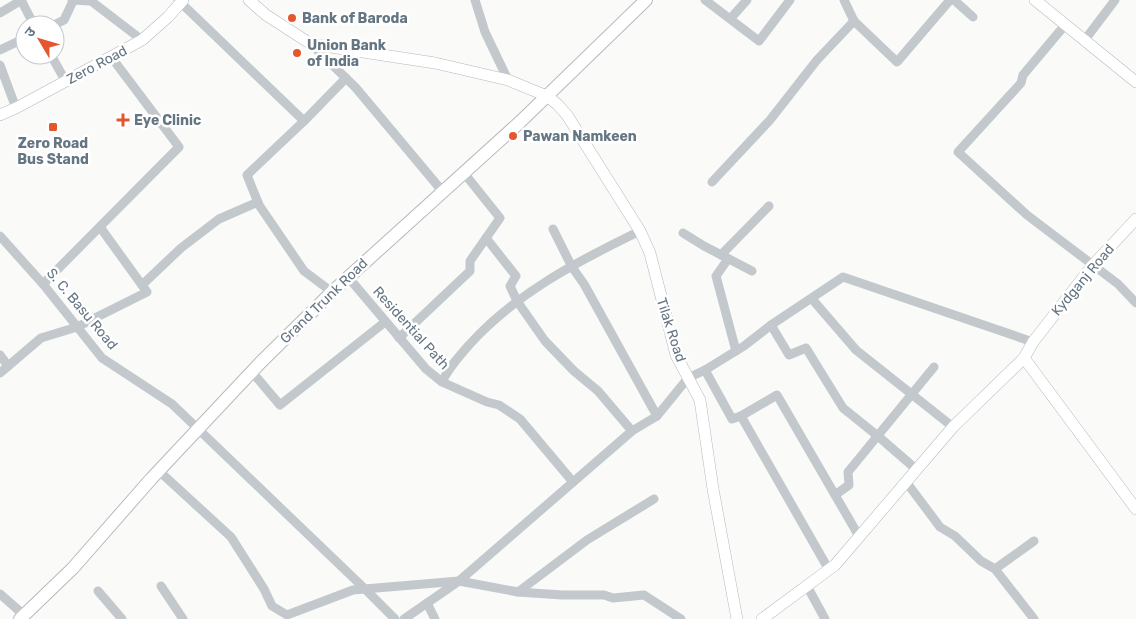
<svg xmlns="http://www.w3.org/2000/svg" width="1136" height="619" font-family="Rubik,'Noto Sans Devanagari',sans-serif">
	<rect width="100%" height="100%" fill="#fafaf8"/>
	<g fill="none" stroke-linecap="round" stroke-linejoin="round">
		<defs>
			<g id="secondary">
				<path d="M249,0l17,15 45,29 124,19 73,17 39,16 10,8 10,11 73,116 10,22 26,102 24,45 13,89 24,130"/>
				<path d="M1035,0l101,82"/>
				<path d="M0,115l16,-7 126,-68 26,-23 15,-17"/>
				<path d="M1024,358l112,151"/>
				<path d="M762,619l73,-54 118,-138 71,-69 9,-16 60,-77 43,-46"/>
			</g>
			<path id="primary" d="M20,619l53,-51 78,-89 109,-116 72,-71 188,-170 126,-122"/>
		</defs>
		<use href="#secondary" stroke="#b3babf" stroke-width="12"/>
		<use href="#primary" stroke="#b5babe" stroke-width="14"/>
		<g stroke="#c3c8cc" stroke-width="9">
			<path d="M21,0l13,25"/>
			<path d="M72,0l19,1 51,39"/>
			<path d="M178,0l126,121 -57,54 12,30 45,66 28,21"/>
			<path d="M475,0l10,32 23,48"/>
			<path d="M705,0l54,41 31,-41"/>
			<path d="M844,0l10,21 43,41 53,-62"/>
			<path d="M954,0l19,17"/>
			<path d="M0,13l22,-13"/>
			<path d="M731,18l16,-18"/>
			<path d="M54,25l10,-5 9,-19"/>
			<path d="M1065,25l-42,50 -2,8 -63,69 69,63 91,69 18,19"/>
			<path d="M1084,41l31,-41"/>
			<path d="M311,44l45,44 87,104"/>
			<path d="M0,50l25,-12"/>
			<path d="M51,55l15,27"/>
			<path d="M0,65l16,43"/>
			<path d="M304,121l42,-43"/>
			<path d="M712,182l58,-62 47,-60 37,-39"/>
			<path d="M553,229l19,38 12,17 73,132"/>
			<path d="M683,233l21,13 48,25"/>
			<path d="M0,236l43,48 59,74 70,46 193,185 30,30"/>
			<path d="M486,238l30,38 -6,10 7,15 28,40 29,30 24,20 34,40"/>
			<path d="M721,255l48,-49"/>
			<path d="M728,259l-12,17 20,75"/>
			<path d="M348,277l78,92 16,13 45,20 12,3 21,14 53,63"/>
			<path d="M43,284l136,-137 -67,-89"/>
			<path d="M142,285l39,-37 38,-29 39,-17"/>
			<path d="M812,299l44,51 97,77"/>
			<path d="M771,325l18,30 17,-7 37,60 36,29 38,33"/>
			<path d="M399,338l71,-67v-10l30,-43 -36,-45"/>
			<path d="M0,355l8,11"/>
			<path d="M705,370l27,49 9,-3 88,154"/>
			<path d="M252,372l28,33 105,-83"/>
			<path d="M0,373l41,-35 36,-11 70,-35 -47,-65"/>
			<path d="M442,382c7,-15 16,-24 27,-37 47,-52 109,-84 171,-114"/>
			<path d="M741,416l36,-21 83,143"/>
			<path d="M159,471l72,66 33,52 8,17 15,9 66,-25 106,-9 59,11 44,3h42l9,3 31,-3 37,24"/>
			<path d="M907,483l33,44 15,9 26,25 14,8 39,-28"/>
			<path d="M835,495l14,-10 -1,-13 86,-105"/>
			<path d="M995,569l39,50"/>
			<path d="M161,586l22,33"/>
			<path d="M807,586l18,33"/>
			<path d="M98,591l24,28"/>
			<path d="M518,592l69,-52 67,-41"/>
			<path d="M0,594l24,21"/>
			<path d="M427,603l8,16"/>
			<path d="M404,619l55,-38 173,-150 25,-15 31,-38 17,-8 39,-24 27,-21 72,-48 190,65"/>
		</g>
		<use href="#secondary" stroke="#fff" stroke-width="11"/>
		<use href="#primary" stroke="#fff" stroke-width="12"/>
	</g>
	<g fill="#e4572e" stroke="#fff" stroke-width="2">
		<circle cx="292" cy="18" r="5"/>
		<circle cx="297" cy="53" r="5"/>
		<path d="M120.5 112.5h5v5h5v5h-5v5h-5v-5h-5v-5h5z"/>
		<rect x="48" y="122" width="10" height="10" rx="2.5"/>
		<circle cx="513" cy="136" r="5"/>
	</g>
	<g text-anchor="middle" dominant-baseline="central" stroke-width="5" stroke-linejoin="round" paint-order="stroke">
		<g font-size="14" font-weight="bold" fill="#657683" stroke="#fff" text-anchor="start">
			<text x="302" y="18">Bank of Baroda</text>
			<text x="307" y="45">Union Bank<tspan x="307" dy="16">of India</tspan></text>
			<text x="134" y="120">Eye Clinic</text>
			<text x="523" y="136">Pawan Namkeen</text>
			<text x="53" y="143" text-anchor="middle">Zero Road<tspan x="53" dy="16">Bus Stand</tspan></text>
		</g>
		<g font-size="14" fill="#657683" stroke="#fff">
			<text transform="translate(97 65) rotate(-28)">Zero Road</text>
			<text transform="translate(1083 280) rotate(-50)">Kydganj Road</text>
			<text transform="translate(324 301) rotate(-44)">Grand Trunk Road</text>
			<text transform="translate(82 309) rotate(50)">S. C. Basu Road</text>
			<text transform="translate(411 328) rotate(48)">Residential Path</text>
			<text transform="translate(671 330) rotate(72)">Tilak Road</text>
		</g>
	</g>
	<g transform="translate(40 40) rotate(308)"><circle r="24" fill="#ffffff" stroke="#c1c8cd"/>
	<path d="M0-4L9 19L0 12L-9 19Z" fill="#e4572e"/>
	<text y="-8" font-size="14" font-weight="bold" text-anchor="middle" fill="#657683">उ</text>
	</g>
</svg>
